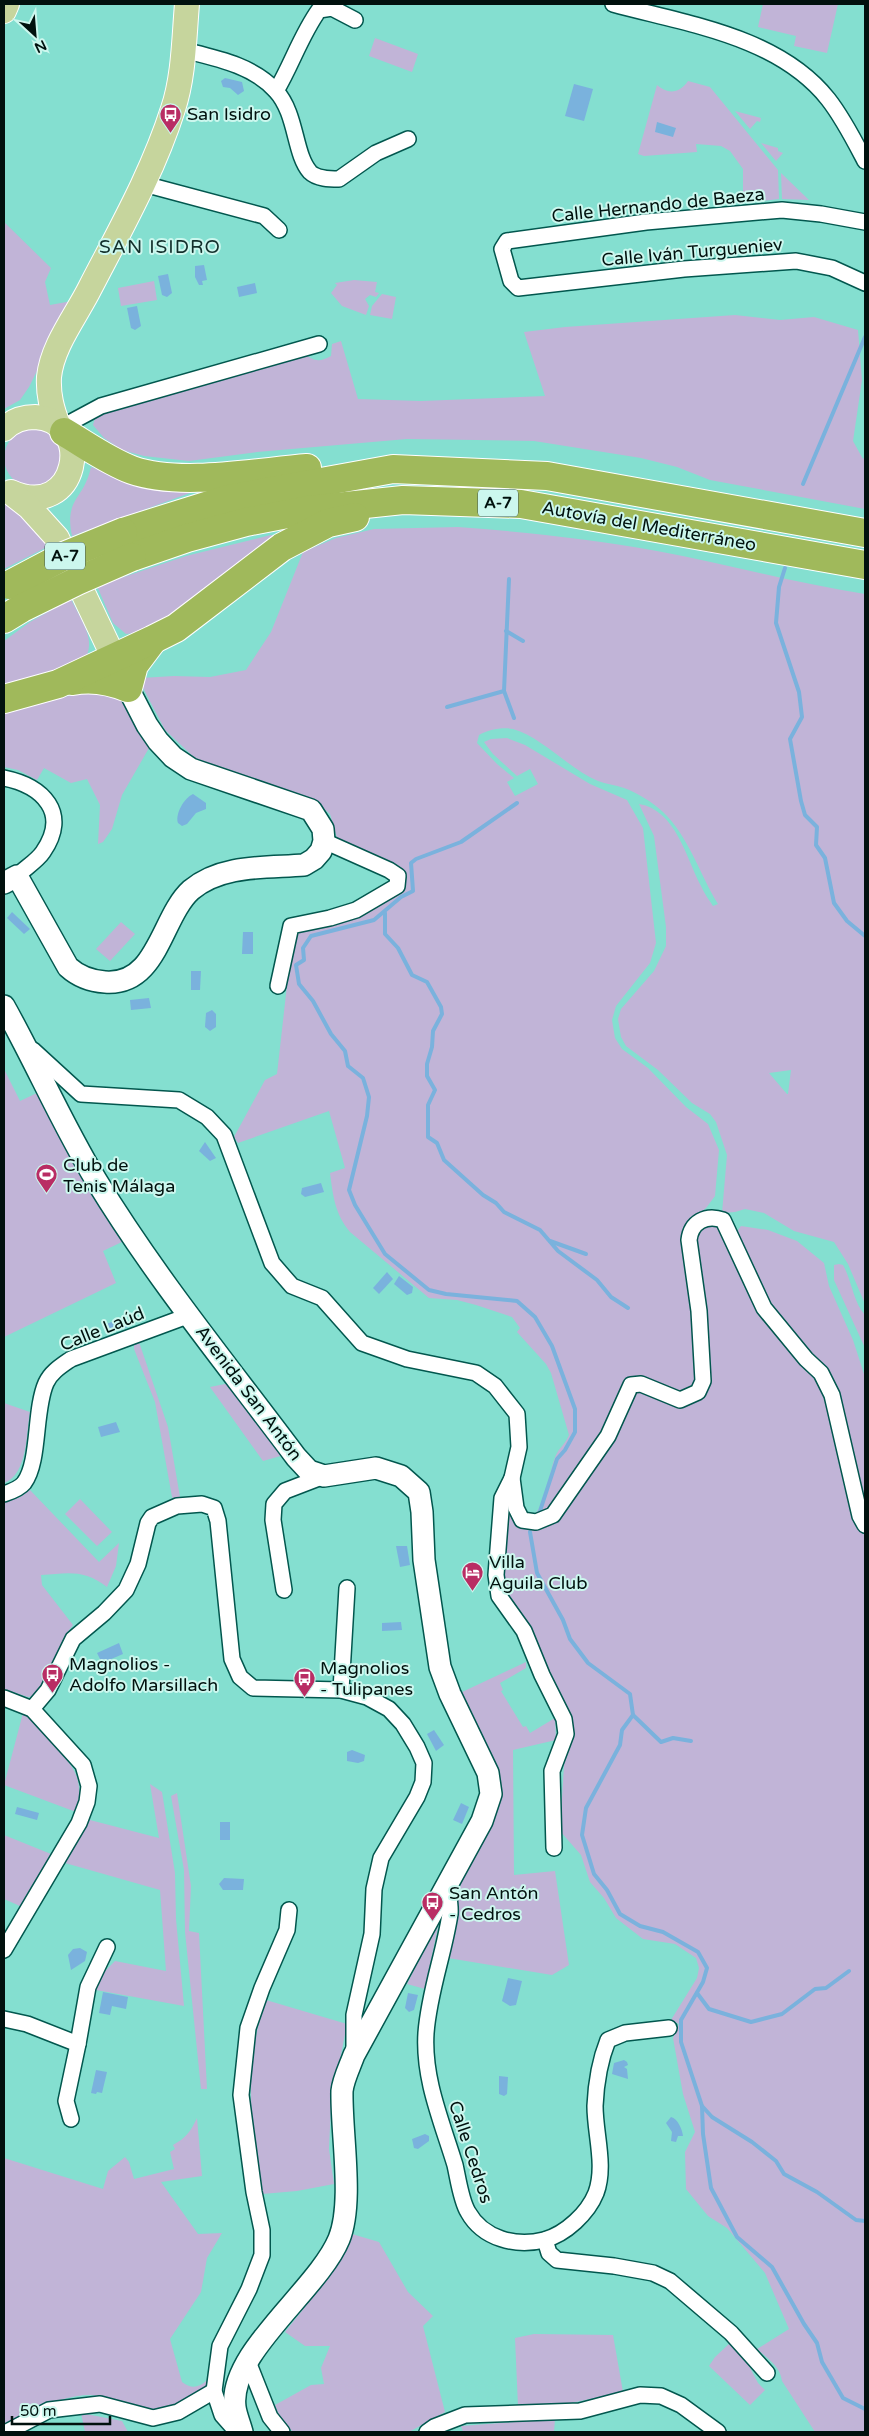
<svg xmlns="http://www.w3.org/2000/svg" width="869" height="2436" font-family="'Varela Round',sans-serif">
	<rect width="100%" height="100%" fill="#84dfd0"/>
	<g fill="#c1b4d7" fill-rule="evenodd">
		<path d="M763,4h75l-11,49 -33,-7 2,-10 -38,-9z"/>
		<path d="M375,38l43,16 -6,18 -43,-16z"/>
		<path d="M688,81l22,6 68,83 1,29 -36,4v-34l-13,-18 -9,-5 -25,-2 1,8 -53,4 -6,-2 19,-69c11,10 23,8 31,-4z"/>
		<path d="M735,111l26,7 -1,4 -3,-1 -7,8z"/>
		<path d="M761,143l17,5v3l5,2 -7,8z"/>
		<path d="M781,173l28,27 -27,-1z"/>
		<path d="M4,222l47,46 -6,14 5,23 22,-4 -43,86 -9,13 -16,9z"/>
		<path d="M354,280l23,2 -2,10 4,1 -3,4 -6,-2 -5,4 4,7 -3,9 -24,-9 -11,-13 6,-8 -2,-2z"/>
		<path d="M154,281l3,19 -36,6 -3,-18z"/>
		<path d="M382,294l14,3 -4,22 -22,-4 2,-9z"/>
		<path d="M735,315l45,5 34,-3 44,13 4,50 -9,61 10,18 2,-3v53l-155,-29 -33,-13 -36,-9 -107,-17 -127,-2 -150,13 -68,9 -45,-5 -22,-6 -18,-12 -11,-13 2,-7 5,-5 204,-60c10,9 16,9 27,3l1,-12 9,-3 17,58 63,2 124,-5 -21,-64 41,-5z"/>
		<circle cx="33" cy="458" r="29"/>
		<path d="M91,467l14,5 96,17 -129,47c-8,-38 12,-36 19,-69z"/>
		<path d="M4,504l31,19 12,24 -43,22z"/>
		<path d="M458,527c67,5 133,12 199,24 70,13 138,32 208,43v710l-17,-40 -14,-22 -40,-11 -30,-18 -19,-4 -10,3 -13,1 5,-58 -11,-33 -6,-8 -18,-11 -34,-33 -32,-24 -5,-9 -3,-18 3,-10 33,-38 12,-25v-19l-12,-91 -15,-32c37,6 47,54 62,82 3,7 8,14 12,20l5,-2c-19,-31 -29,-67 -55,-92 -11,-10 -25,-19 -39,-24 -9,-3 -18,-4 -26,-7 -29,-12 -56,-44 -85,-52 -11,-2 -25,1 -34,6l-2,8 20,21 17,14 -7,4 8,14 23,-12 -8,-15 -13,7 -24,-22 -9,-12 7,-3 16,-1 18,7 65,39 37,16 16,28 13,115 -6,20 -34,43 -4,14 3,18 7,11 26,19 38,39 22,17 11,26 -4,46 -9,12 -12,10 6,162 -15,14 -15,-1 -31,-17 -11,3 -32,66 -53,71h-11c15,-9 17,-46 24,-61 3,-7 10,-12 13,-20l-18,-62 -5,-9 -29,-32 3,-4 -8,-11 -36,-12 -19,-5 -28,-2 -79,-66c-15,-18 -17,-36 -20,-59l15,-5 -16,-57 -91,32 -4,-6 31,-57 12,-6 15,-133 7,-11c37,-8 75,-14 103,-40l-7,-23 -58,-29 -7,-24 -14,-12 -51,-20 -66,-20 -34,-32 -22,-42 -2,-10 33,-2 36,1 36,-7 25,-38 32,-80 33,-14 38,-9zM791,1070l-3,24h-1l-18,-21z"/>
		<path d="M271,535l4,2 -104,82 -25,13 -20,2 -13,-11 -16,-37 89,-30z"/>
		<path d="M71,599c11,24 30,45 8,68l-75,23v-49l26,-19z"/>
		<path d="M100,688l22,9 27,51 -27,47 -10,34 -9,13 -5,2 2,-39 -13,-26 -16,4 -27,-15 -7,12 -19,-10 -14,-3v-55z"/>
		<path d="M121,922l14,12 -25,27 -14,-12z"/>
		<path d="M4,1071h1l15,30 17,-8 46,87 41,61 -21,10 13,32 -112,54z"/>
		<path d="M707,1224l9,2 6,6 100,155c17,49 19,104 43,150v895h-50l-33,-51c-2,-15 -14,-22 -25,-32l32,-20 -24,-56 -38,-45 -19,-12 -22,-27 -1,-37 10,-20 -12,-38 -10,-56 6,-14 -8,-4 26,-42 2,-10 -3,-10 -21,-14 -32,-5 -27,-21 -12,-20 -14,-16 -9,-27 -21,-24 4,-66 6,-21 -1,-24 -66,-134 2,-60 4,-30 18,32 12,2 14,-8 80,-127 8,-4 32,13h18l14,-10 -11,-160z"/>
		<path d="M741,1226l27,4 29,11 27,22 5,23 24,54 12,37v139l-22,-102 -70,-101 -38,-79z"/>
		<path d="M839,1264l4,1c9,16 10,37 22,50v33l-31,-68v-15z"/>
		<path d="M139,1342l29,85 12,70 -6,2 -2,-2 -17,-95 -21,-53v-5z"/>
		<path d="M230,1383l54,72 -21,6 -53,-74z"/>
		<path d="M4,1403l26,9c-4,21 -2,62 -26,71z"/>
		<path d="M30,1490l69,72 20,-19 -3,23 -9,21c-23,-18 -39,-14 -66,-12l1,10 31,40c-17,21 -22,50 -38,71l-7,1 -24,-8v-186l16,-6z"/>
		<path d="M80,1499l32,33 -15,14 -32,-32z"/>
		<path d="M526,1662v6l-26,15 3,7 -2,1 22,36 3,-1 4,7 25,-15 1,22 -43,10 1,125 41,-4 14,94 -17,10 -104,-17 14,-83 31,-57 -33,-125z"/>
		<path d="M23,1713c11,9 20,20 30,31 21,23 32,35 23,68l-72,-27z"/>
		<path d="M150,1784l12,8 13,81 1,46 8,87 -88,-16 7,-17 12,-12 51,10 -6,-81 -95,-27 25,-43 69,18z"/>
		<path d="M177,1793l14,93 -2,45 10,2 8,156h-6l-16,-157 -1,-62 -13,-74z"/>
		<path d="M4,1835l47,19 -31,52 -16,-7z"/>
		<path d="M440,1917l-15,72 -18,-5z"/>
		<path d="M266,2000l81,24 -16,82 -2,43 5,35 -37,7 -35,3c-12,-64 -19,-131 4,-194z"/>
		<path d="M197,2118l5,58 -41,6 37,52 24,-1 -15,25 -6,34 -31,47 12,43c9,7 17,6 25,-2l-1,9c-13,7 -28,18 -42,22 -22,5 -46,-10 -67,-15 -25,-6 -72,18 -93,31v-269l99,31 5,-18 17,-14 4,5 5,17 40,-10 -4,-17 5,-3 -2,-4c13,-7 18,-14 24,-27z"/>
		<path d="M352,2234l27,8 29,50 25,24 -10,10 22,86 -36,20h-116l-13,-14 -5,-13 36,-20 13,-1 -3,-16 9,-22h-25l-20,-14 50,-63z"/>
		<path d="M534,2334l79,1 10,57 -52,11 -53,3 -3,-68z"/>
		<path d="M730,2343l16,17 12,23 7,7 -15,15 -41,-39 6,-9z"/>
		<path d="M81,2413l41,8 6,11h-43z"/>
		<path d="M555,2419l-1,13h-91l-2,-6z"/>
	</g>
	<g fill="#7ab2dd">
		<path d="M225,78l17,4 2,9 -6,4 -8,-7 -7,-1 -2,-6z"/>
		<path d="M574,84l19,5 -9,32 -19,-5z"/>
		<path d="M657,122l19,6 -3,9 -18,-5z"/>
		<path d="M204,265l3,15 -5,1 1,4h-4l-4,-8v-11z"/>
		<path d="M168,274l4,19 -5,4 -5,-2 -4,-19z"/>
		<path d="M255,283l2,10 -18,4 -2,-10z"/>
		<path d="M137,306l4,20 -6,4 -4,-2 -4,-20z"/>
		<path d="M193,794l13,9v6l-10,4 -9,11 -5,2 -4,-3c-3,-9 6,-25 15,-29z"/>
		<path d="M12,912l18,17 -6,5 -17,-16z"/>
		<path d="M243,932h10v22h-11z"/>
		<path d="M191,971h10l-1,19h-9z"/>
		<path d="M149,998l2,10 -20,2 -1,-10z"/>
		<path d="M212,1010l4,4v13l-6,4 -5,-4 1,-14z"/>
		<path d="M205,1142l11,16 -6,3 -11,-10z"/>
		<path d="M321,1183l3,9 -19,5 -4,-3 1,-6z"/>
		<path d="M387,1272l6,7 -14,15 -6,-6z"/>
		<path d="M399,1276l14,11 -1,6 -5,2 -13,-11z"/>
		<path d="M124,1317l4,10 -21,7 -3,-9z"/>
		<path d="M116,1422l4,10 -19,5 -3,-10z"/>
		<path d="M407,1546l3,19 -10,2 -4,-21z"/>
		<path d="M401,1622l1,8 -20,1v-8z"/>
		<path d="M119,1643l4,11 -21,9 -5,-10z"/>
		<path d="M434,1730l10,15 -8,6 -9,-17z"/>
		<path d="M352,1750l13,5 -1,6 -6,2 -11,-2v-9z"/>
		<path d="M461,1803l8,4 -7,17 -9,-4z"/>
		<path d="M17,1807l22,6 -2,7 -22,-6z"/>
		<rect x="220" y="1822" width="10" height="18"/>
		<path d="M224,1878l20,1 -1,11h-20l-4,-6z"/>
		<path d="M80,1948l7,4 -2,9 -14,9 -3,-15 5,-6z"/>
		<path d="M508,1978l14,3 -6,24 -6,1 -8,-5z"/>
		<path d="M103,1992l25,5 -2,12 -14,-3 -2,9 -11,-2z"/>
		<path d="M408,1993l10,2 -4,15 -5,2 -4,-4z"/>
		<path d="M624,2060l3,2 1,3 -4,2 3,2 1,10 -16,-5 2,-11z"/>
		<path d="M96,2070l11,2 -5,21 -5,-1 -1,2 -5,-1z"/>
		<path d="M499,2076l9,1 -1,17 -3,2 -5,-2z"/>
		<path d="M671,2117c7,2 11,12 12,19h-5l-2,6 -5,-1 1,-9 -6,-9z"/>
		<path d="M425,2134l4,2v5l-11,8 -4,-1 -2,-9z"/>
	</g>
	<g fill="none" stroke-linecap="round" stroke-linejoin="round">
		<g stroke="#7ab2dd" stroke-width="4">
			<path d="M803,484l62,-147"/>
			<path d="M785,568l-6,19 -3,36 23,69 3,25 -12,22 11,62 4,14 12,12 -1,18 9,13 9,45 13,18 18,15"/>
			<path d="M509,579l-5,112 10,27"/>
			<path d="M506,631l17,10"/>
			<path d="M447,707l57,-16"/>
			<path d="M517,803l-56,39 -45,17 -5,4 2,28 -12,6 -27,23 -63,16 -8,12 1,12 -8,5 3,19 14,17 18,33 14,17 3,15 15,12 6,19 -2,19 -18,74 6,15 30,49 44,36 17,4 71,7 18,16 17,29 23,63v23l-10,18 -8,9 -18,55"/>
			<path d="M385,913v21l13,14 14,27 15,7 14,25 1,7 -9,17 -1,16 -5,17v12l8,14 -7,15v32l9,6 7,17 39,35 13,8 8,9 36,18 18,21 39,29 14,17 17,11"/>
			<path d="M550,1241l36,13"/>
			<path d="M530,1532l7,41 26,47 7,19 18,24 42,31 3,21 -11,15 -2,15 -34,63 -4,27 12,39 13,16 13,24 20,12 23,6 35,20 9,16 -4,14 -22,38v22l21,64 1,28 8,54 26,49 35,30 32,57 13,19 5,19 21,36 22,11"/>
			<path d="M633,1715l28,27 12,-4 18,3"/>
			<path d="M697,1993l12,16 42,13 31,-8 33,-25 11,-1 23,-17"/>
			<path d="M702,2106l10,11 40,25 24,19 8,13 33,18 39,28 9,1"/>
		</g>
		<defs>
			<g id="street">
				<path d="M613,4c73,20 165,32 215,95 15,19 26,41 37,62"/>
				<path d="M183,50c32,8 70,15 93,41 21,23 18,63 34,81 7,7 20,7 29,7l37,-26 32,-14"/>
				<path d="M276,91c16,-27 25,-56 43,-81l13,-2 23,12"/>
				<path d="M144,184l120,32 15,14"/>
				<path d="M865,222l-44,-8 -39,-4 -136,12 -139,19 -5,8 9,32 7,7 166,-19 112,-8 36,7 33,15"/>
				<path d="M60,428l41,-22 218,-62"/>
				<path d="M4,778c39,8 66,35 39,74 -6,9 -18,16 -26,24"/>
				<path d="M278,986l13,-60 39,-8 26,-8 41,-24 1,-10 -9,-6 -65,-29"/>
				<path d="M33,1050l48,44 98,6 28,17 17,18 48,128 20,23 30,12 40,45 45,16 69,14 19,13 22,28 2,33 -7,31 -10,20 -6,77 3,21 25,35 18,44 22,44 2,15 -14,37 2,77"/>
				<path d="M512,1478l4,30 6,12 14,2 17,-7 55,-79 23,-51 10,-1 39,16 18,-8 5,-11 -4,-70 -10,-71c2,-18 17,-26 34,-20l41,88 42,51 15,14 11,22 28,121 5,9"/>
				<path d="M4,1494c6,-2 16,-6 20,-11 16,-21 10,-73 22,-100 5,-11 15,-17 25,-24l119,-44"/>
				<path d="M284,1590l-11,-70 1,-16 11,-13 39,-15"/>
				<path d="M341,1690l6,-102"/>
				<path d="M4,1698l28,11 51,56 6,21 -2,16 -8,21 -75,127"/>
				<path d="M32,1709l16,-19 25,-51 31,-26 22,-23 12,-26 10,-41 4,-6 25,-11 25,-2 12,4 4,13 14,138 8,18 13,11 88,2 26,7 22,12 14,15 14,23 7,16 -1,19 -6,15 -36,61 -7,31 -2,45 -18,81v38"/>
				<path d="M447,1884c1,9 4,21 3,30 -6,40 -21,78 -24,119 -3,46 16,89 29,132 3,13 6,36 13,47 15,27 48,35 76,28 22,-6 44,-27 52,-47 10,-27 -1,-59 -1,-87 1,-22 5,-46 13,-66l17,-7 44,-5"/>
				<path d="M4,2019l23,5 51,20 -12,57 5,18"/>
				<path d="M78,2044l10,-57 19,-40"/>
				<path d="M545,2240l4,13 8,7 57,6 39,7 17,8 61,52 36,40"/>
				<path d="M247,2359l23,58 12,15"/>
				<path d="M7,2432l42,-22 51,-6 53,14 25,-6 36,-21"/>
				<path d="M237,2432l-15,-17 -8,-24 6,-45 29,-57 13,-34v-25l-8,-38 -13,-97 7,-67 14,-40 25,-58 2,-20"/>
				<path d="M427,2432l7,-5 31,-12 115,-4 60,-16 21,1 20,9 37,27"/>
			</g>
			<g id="secondary">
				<path d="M4,883l13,-7 51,91c11,10 22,14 37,15 53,4 56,-65 86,-92 31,-26 76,-22 113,-25l10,-6 7,-8 3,-10 -1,-12 -12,-19 -120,-41 -18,-12 -15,-16 -11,-16 -19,-37"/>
				<path d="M4,1006c32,57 58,118 92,174 59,97 132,186 200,277l13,14 15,5 52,-8 25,8 18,16 3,20 2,48 16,107 10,27 38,79 3,21 -9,27 -128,234c-4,11 -11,25 -12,36 -1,42 12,111 -3,148 -21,51 -111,114 -104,168 1,8 5,17 7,25"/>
			</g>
			<g id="primary">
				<path d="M4,11l3,-7"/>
				<path d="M58,425c-6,-16 -10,-30 -9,-48 3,-31 27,-61 41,-89 30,-58 63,-116 83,-179 11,-33 11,-71 14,-105"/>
				<path d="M4,429c8,-8 19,-12 31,-12 61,3 43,105 -24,75"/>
				<path d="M11,493l18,14 28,31 57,120"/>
			</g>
			<g id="highway">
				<path d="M64,432c22,13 44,29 68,38 48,17 124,2 175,-2"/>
				<path d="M123,532l105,-33 165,-30 154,7 318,57"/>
				<path d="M132,557l55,-19 59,-16 62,-12 95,-10 118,4 344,61"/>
				<path d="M4,619l18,-11"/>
				<path d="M72,681c20,-4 37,-1 56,7l6,-23 18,-24"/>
				<path d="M4,699l54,-15 94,-44 24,-12 106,-81 46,-24 27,-6"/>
			</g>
		</defs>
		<use href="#street" stroke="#02574e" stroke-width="18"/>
		<use href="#secondary" stroke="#02574e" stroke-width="24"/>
		<use href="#primary" stroke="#fff" stroke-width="26"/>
		<use href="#highway" stroke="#fff" stroke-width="30"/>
		<use href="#street" stroke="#fff" stroke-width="15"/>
		<use href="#secondary" stroke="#fff" stroke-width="21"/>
		<use href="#primary" stroke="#c6d59d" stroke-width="24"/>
		<use href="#highway" stroke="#a0b95b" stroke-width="28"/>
		<defs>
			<g id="highway-bridge">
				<path d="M9,585l55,-29 59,-24"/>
				<path d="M22,608l55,-27 55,-24"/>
			</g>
		</defs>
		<use href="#highway-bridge" stroke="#fff" stroke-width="30" stroke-linecap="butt"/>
		<use href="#highway-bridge" stroke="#a0b95b" stroke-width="28"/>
	</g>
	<defs>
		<symbol id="bus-pin" viewBox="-11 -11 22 30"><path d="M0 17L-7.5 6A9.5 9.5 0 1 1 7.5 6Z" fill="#b92d64" stroke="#ccf7ee"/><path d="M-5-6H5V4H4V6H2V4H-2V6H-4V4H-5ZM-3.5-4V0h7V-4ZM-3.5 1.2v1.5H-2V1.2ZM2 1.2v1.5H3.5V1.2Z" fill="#fff"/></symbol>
		<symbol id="stadium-pin" viewBox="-11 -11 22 30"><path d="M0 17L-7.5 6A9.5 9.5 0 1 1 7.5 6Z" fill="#b92d64" stroke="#ccf7ee"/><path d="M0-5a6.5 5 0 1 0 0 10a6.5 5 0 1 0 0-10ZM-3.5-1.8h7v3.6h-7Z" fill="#fff"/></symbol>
		<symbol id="hotel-pin" viewBox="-11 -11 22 30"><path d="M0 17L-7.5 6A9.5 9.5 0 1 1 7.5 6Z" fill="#b92d64" stroke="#ccf7ee"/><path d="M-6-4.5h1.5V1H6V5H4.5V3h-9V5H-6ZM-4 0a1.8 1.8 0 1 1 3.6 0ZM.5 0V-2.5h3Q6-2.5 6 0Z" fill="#fff"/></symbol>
	</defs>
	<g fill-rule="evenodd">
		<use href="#bus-pin" x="158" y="102" width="25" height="34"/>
		<use href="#stadium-pin" x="34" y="1162" width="25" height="34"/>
		<use href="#hotel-pin" x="460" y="1560" width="25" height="34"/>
		<use href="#bus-pin" x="40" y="1662" width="25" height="34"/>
		<use href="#bus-pin" x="292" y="1666" width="25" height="34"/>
		<use href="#bus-pin" x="420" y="1890" width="25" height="34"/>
	</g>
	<g text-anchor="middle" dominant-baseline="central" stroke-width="4" stroke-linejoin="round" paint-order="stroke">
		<g fill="#ccf7ee" stroke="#3e5651" stroke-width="1">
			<rect x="478" y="489.5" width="40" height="27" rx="4"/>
			<rect x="45" y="542.5" width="40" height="27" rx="4"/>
		</g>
		<g font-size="16" font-weight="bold" fill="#01110e">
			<text x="498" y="503">A-7</text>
			<text x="65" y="556">A-7</text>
		</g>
		<g font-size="18" fill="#01110e" stroke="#ccf7ee" text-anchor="start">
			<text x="187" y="114">San Isidro</text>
			<text x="63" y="1165">Club de<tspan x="63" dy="21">Tenis Málaga</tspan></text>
			<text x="489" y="1562">Villa<tspan x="489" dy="21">Aguila Club</tspan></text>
			<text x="69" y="1664">Magnolios -<tspan x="69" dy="21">Adolfo Marsillach</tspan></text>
			<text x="320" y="1668">Magnolios<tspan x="320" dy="21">- Tulipanes</tspan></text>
			<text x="449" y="1893">San Antón<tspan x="449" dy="21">- Cedros</tspan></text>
		</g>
		<g font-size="18" fill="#01110e" stroke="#ccf7ee">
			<text transform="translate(658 205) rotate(-6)">Calle Hernando de Baeza</text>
			<text transform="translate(692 252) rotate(-5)">Calle Iván Turgueniev</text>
			<text transform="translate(649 526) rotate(10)">Autovía del Mediterráneo</text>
			<text transform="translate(102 1329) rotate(-22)">Calle Laúd</text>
			<text transform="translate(249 1393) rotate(53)">Avenida San Antón</text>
			<text transform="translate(471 2152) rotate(72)">Calle Cedros</text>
		</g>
		<g font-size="19" letter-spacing="1" fill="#122f2b" stroke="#ccf7ee">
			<text x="160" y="247">SAN ISIDRO</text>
		</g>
	</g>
	<rect width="869" height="2436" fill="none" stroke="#01110e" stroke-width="10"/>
	<g transform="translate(35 35) rotate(154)" stroke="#ccf7ee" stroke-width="4" paint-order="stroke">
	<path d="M0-4L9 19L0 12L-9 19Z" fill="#01110e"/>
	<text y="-8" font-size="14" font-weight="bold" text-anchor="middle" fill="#01110e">N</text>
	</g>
	<path d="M12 2416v8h98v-8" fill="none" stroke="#01110e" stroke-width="2.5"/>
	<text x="20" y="2416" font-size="15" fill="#01110e" stroke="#ccf7ee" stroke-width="4" paint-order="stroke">50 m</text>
</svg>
